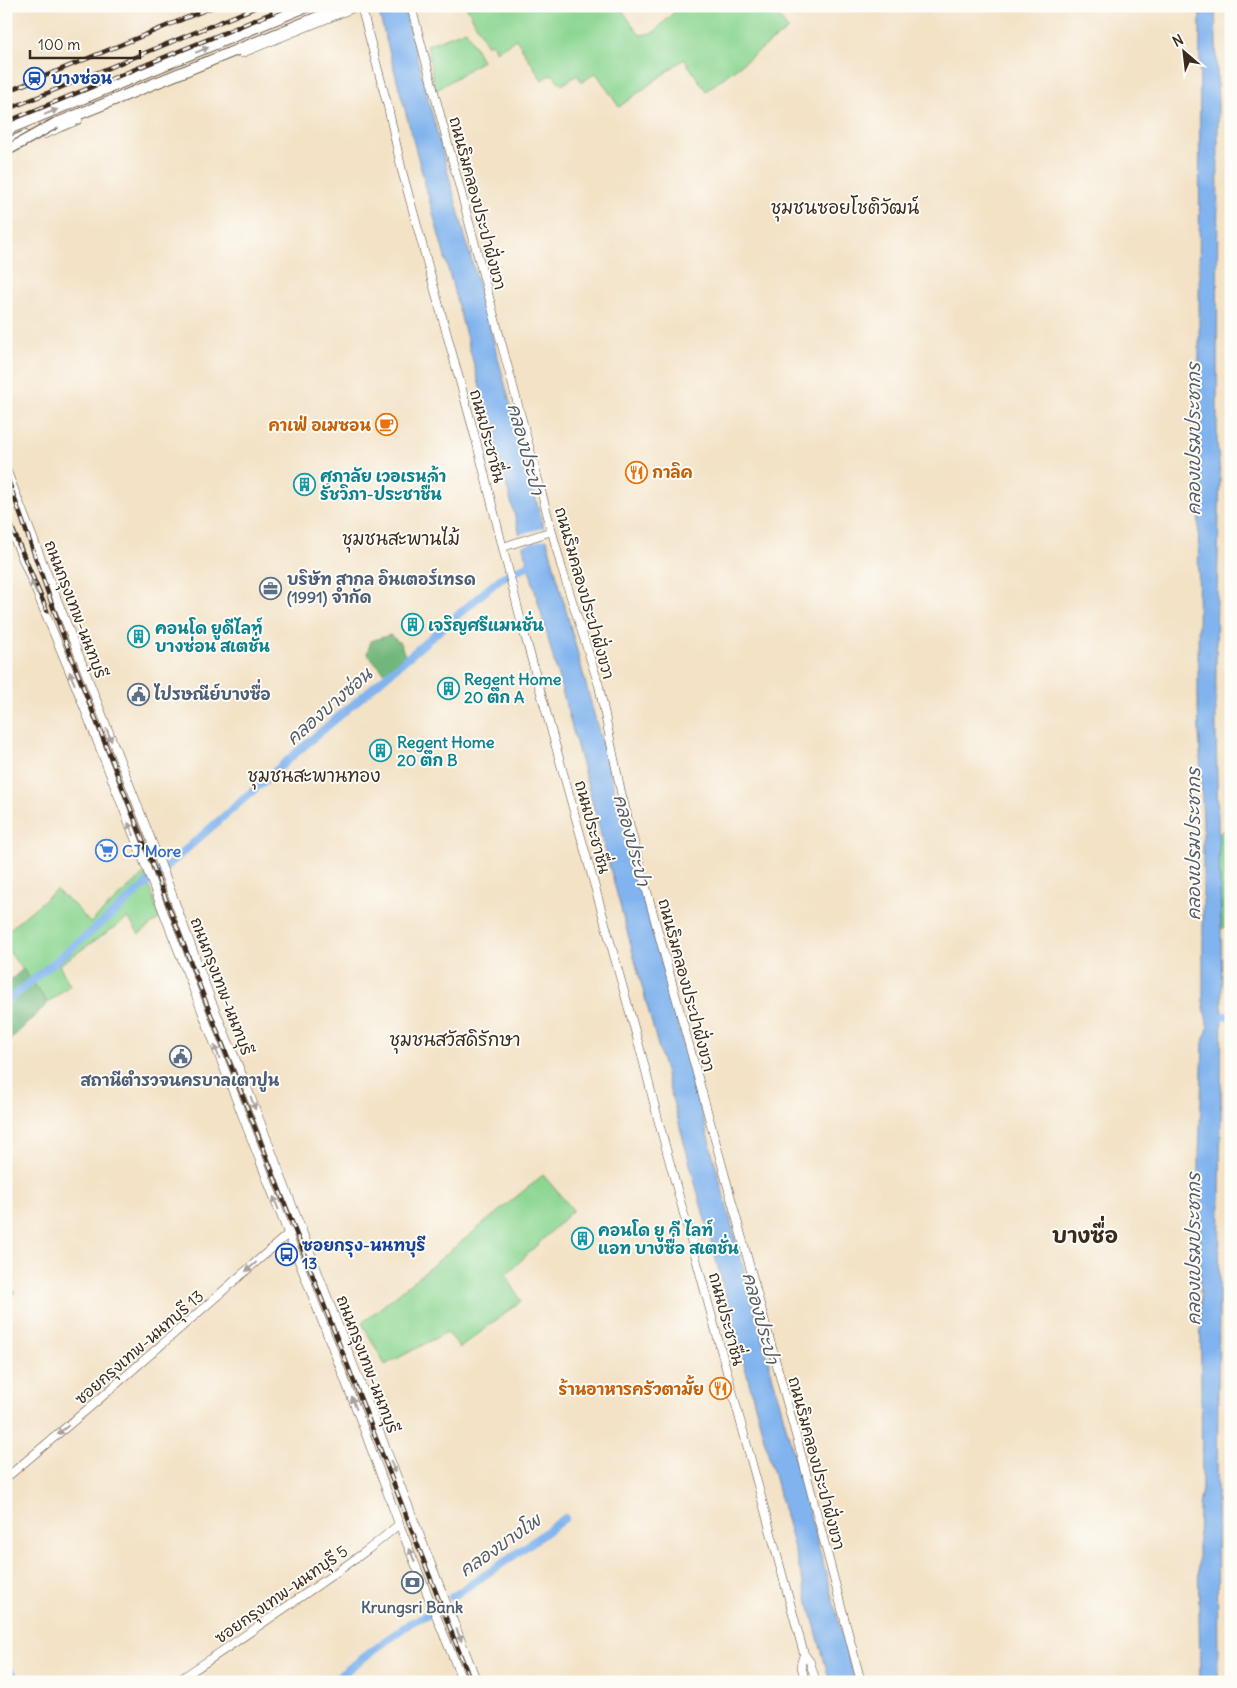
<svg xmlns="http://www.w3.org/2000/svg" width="1237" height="1688" font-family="Delius,'Playpen Sans Thai',sans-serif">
	<rect width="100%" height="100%" fill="#fdfcf7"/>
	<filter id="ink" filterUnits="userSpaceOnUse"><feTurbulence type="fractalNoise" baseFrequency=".02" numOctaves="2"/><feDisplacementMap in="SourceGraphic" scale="10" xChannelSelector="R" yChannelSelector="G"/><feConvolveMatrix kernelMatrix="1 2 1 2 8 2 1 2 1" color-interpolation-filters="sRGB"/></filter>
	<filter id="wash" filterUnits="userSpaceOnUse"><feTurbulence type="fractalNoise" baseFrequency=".0096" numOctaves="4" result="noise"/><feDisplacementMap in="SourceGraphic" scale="20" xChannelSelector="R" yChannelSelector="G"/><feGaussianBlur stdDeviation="1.12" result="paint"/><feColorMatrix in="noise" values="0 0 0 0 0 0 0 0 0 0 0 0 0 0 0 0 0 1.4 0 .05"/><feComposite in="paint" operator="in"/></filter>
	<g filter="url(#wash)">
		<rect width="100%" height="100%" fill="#f3e2c6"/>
		<g fill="#8cd692" stroke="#648058">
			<path d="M466,6h153l21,29 13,-2 27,-27h90l18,23 -82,62 -22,-32 -65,48 -23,-34 -14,9 -5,-7 -15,10 -10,-11 -10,6 -26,-41 -20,13 -4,-9 -5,2z"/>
			<path d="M466,30l16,31 -47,30 -8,-46z"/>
			<path d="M1231,824v99l-9,6 -4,-94z"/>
			<path d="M145,873l15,45 -21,16 -11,-16 -69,47 11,20 -22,18 -42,-55v-16l50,-42 18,15 16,18z"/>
			<path d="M543,1175l30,35 -67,65 15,26 -61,47 -13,-16 -62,33 -23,-42z"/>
		</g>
		<g fill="#71b77c" stroke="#56704d">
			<path d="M390,635l10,8 6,15 -20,16 -19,-20 4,-13z"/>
			<path d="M23,969l25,34 -42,41v-60z"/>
			<path d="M6,1278l9,15 -9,7z"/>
		</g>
		<g fill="#81b4ee" stroke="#5e6f86">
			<path d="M377,6h26l452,1676h-25z"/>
			<path d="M1200,6h15l3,101 -1,334 3,35c-2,85 -5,170 -4,254 1,91 6,182 6,273l-5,492 1,187h-18l-2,-135 1,-41 3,-17 -3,-334 4,-112 5,-15 -5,-27v-178l-5,-116z"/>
		</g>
		<path fill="#f3e2c6" d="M546,527l3,11 -29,8 -3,-11z"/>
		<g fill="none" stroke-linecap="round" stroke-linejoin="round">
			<g stroke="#81b4ee" stroke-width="8">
				<path d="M6,1002l103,-85 187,-164 205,-175 35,-16"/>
				<path d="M1213,1019l18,-4"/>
				<path d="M452,1597l57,-38 56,-41"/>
				<path d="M6,1668l14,14"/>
				<path d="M331,1682l79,-59 23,-11"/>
			</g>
		</g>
	</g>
	<g filter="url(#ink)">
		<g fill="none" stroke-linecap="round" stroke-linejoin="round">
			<defs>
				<g id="secondary">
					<path d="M361,6l27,101 14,64 74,269 46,185 120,431 17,67 145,531 6,8 6,20"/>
					<path d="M411,6l151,563 37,117 22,106 21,81 161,588 58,221"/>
					<path d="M242,53l116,-47"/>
					<path d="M45,134l33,-14"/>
					<path d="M6,469l160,409 45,122 34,82 106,277 126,323"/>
					<path d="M6,519l71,170 285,735 37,100 64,158"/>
					<path d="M503,547l49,-16"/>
					<path d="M6,1478l90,-76 192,-168 12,-5"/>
					<path d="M804,1654l-3,10 4,18"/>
					<path d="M176,1682c43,-28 84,-57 126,-86 33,-23 67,-45 97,-72"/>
				</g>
				<g id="highway">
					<path d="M50,126l295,-120"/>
					<path d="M6,130l302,-124"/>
					<path d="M6,144l19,-8"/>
				</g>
			</defs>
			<use href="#secondary" stroke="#574637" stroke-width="9"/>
			<use href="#highway" stroke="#574637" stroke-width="12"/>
			<use href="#secondary" stroke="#fff" stroke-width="8"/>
			<use href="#highway" stroke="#fff" stroke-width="10"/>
			<defs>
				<g id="rail">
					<path d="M6,92l209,-86"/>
					<path d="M6,110l253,-104"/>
					<path d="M6,122l283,-116"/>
					<path d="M6,474l55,156 410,1052"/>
					<path d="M6,514l41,97"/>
				</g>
			</defs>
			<use href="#rail" stroke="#3b2a1e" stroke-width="4.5"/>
			<use href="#rail" stroke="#fdfcf7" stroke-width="2.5" stroke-dasharray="8" stroke-linecap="butt"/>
			<defs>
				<path id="highway-bridge" d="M6,151l50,-28"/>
			</defs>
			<use href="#highway-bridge" stroke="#574637" stroke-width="12" stroke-linecap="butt"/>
			<use href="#highway-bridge" stroke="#fff" stroke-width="10"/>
		</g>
		<defs><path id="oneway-solid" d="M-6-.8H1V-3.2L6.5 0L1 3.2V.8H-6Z" transform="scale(1.25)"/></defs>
		<g fill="#a79f9a">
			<use href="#oneway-solid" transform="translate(202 50) rotate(-22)"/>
			<use href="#oneway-solid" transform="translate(51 112) rotate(-22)"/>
			<use href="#oneway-solid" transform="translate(34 587) rotate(-113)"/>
			<use href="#oneway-solid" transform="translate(72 678) rotate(-113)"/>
			<use href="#oneway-solid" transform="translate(109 735) rotate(68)"/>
			<use href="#oneway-solid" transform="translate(131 829) rotate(-114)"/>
			<use href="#oneway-solid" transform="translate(217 1052) rotate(-111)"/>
			<use href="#oneway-solid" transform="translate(253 1103) rotate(70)"/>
			<use href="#oneway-solid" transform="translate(276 1203) rotate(-111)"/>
			<use href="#oneway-solid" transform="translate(251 1267) rotate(139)"/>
			<use href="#oneway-solid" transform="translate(354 1403) rotate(-111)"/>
			<use href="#oneway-solid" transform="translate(63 1430) rotate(140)"/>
			<use href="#oneway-solid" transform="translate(393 1467) rotate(69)"/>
			<use href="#oneway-solid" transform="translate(412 1555) rotate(-112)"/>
			<use href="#oneway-solid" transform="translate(459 1635) rotate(68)"/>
		</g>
	</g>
	<defs>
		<symbol id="station-ring" viewBox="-11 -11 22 22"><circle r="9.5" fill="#fdfcf7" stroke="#1a4fb4" stroke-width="1.5"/><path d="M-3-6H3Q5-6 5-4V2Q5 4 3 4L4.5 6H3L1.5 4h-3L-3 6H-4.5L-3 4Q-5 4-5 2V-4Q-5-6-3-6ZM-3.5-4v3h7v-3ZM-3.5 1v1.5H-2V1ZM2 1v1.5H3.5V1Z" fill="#1a4fb4"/></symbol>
		<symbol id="cafe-ring" viewBox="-11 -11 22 22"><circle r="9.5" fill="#fdfcf7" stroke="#e8710a" stroke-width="1.5"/><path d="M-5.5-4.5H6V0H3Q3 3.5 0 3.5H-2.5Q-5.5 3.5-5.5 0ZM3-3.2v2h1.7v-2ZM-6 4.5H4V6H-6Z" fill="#e8710a"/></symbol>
		<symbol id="restaurant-ring" viewBox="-11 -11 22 22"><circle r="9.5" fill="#fdfcf7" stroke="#e8710a" stroke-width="1.5"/><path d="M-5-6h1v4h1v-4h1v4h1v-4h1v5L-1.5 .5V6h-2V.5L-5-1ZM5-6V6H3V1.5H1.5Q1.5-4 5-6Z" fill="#e8710a"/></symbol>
		<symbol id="building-ring" viewBox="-11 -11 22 22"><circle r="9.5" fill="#fdfcf7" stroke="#0f9aa8" stroke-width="1.5"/><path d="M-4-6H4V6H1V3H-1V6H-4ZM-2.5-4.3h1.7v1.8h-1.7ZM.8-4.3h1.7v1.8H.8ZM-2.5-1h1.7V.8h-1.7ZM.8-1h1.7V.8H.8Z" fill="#0f9aa8"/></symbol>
		<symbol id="office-ring" viewBox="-11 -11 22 22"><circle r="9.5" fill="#fdfcf7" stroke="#5c6f8a" stroke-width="1.5"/><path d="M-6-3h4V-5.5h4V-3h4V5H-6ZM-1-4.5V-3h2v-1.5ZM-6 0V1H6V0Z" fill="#5c6f8a"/></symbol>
		<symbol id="civic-ring" viewBox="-11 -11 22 22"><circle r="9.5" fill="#fdfcf7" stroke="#5c6f8a" stroke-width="1.5"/><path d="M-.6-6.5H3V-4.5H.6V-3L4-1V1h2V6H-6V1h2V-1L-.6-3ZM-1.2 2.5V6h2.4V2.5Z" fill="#5c6f8a"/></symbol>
		<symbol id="supermarket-ring" viewBox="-11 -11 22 22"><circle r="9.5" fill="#fdfcf7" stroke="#3f7fe0" stroke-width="1.5"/><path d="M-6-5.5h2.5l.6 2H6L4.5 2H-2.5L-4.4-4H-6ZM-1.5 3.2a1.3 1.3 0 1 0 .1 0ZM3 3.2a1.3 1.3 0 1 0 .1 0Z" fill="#3f7fe0"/></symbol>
		<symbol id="bus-ring" viewBox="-11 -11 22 22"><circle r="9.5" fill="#fdfcf7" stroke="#1a4fb4" stroke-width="1.5"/><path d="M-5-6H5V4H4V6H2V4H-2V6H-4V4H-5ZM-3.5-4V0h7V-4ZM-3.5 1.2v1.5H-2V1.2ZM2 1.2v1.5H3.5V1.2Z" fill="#1a4fb4"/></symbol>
		<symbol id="bank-ring" viewBox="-11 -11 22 22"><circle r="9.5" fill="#fdfcf7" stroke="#5c6f8a" stroke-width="1.5"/><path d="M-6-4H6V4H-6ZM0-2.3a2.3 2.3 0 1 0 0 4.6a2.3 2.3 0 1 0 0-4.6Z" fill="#5c6f8a"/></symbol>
	</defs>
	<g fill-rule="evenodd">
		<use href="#station-ring" x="22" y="66" width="25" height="25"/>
		<use href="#cafe-ring" x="374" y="412" width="25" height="25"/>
		<use href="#restaurant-ring" x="624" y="460" width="25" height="25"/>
		<use href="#building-ring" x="292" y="472" width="25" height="25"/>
		<use href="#office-ring" x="258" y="576" width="25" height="25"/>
		<use href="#building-ring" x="400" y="612" width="25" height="25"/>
		<use href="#building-ring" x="126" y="624" width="25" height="25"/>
		<use href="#building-ring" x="436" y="676" width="25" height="25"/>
		<use href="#civic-ring" x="126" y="682" width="25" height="25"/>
		<use href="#building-ring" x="368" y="738" width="25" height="25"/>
		<use href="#supermarket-ring" x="94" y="838" width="25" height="25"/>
		<use href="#civic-ring" x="168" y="1044" width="25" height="25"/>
		<use href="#building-ring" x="570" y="1226" width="25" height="25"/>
		<use href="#bus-ring" x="274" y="1242" width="25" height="25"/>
		<use href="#restaurant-ring" x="708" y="1376" width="25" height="25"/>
		<use href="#bank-ring" x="400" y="1570" width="25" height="25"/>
	</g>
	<g text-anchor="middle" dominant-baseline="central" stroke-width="4" stroke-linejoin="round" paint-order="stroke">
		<g font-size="16" font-weight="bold" fill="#164399" stroke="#fdfcf7" text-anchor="start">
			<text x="51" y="78">บางซ่อน</text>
			<text x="302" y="1245">ซอยกรุง-นนทบุรี<tspan x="302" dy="18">13</tspan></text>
		</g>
		<g font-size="16" fill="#3b2a1e" stroke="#fdfcf7">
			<text transform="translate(478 203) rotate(75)">ถนนริมคลองประปาฝั่งขวา</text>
			<text transform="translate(488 436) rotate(75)">ถนนประชาชื่น</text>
			<text transform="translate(585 593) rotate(74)">ถนนริมคลองประปาฝั่งขวา</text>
			<text transform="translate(76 609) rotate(69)">ถนนกรุงเทพ-นนทบุรี</text>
			<text transform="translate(593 827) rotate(75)">ถนนประชาชื่น</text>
			<text transform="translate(687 985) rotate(75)">ถนนริมคลองประปาฝั่งขวา</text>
			<text transform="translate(222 986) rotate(69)">ถนนกรุงเทพ-นนทบุรี</text>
			<text transform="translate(727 1319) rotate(75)">ถนนประชาชื่น</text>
			<text transform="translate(139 1347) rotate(-41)">ซอยกรุงเทพ-นนทบุรี 13</text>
			<text transform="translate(368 1364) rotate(69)">ถนนกรุงเทพ-นนทบุรี</text>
			<text transform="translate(817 1463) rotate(75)">ถนนริมคลองประปาฝั่งขวา</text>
			<text transform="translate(281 1594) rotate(-35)">ซอยกรุงเทพ-นนทบุรี 5</text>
		</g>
		<g font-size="16" font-weight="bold" fill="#c56008" stroke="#fdfcf7" text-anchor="end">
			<text x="371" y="425">คาเฟ่ อเมซอน</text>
			<text x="652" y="472" text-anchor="start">กาลิค</text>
			<text x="704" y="1389">ร้านอาหารครัวตามั้ย</text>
		</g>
		<g font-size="16" font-weight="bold" fill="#0d838f" stroke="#fdfcf7" text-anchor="start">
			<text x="320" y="476">ศุภาลัย เวอเรนด้า<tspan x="320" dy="18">รัชวิภา-ประชาชื่น</tspan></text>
			<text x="428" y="625">เจริญศรีแมนชั่น</text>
			<text x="155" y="628">คอนโด ยูดีไลท์<tspan x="155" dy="18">บางซ่อน สเตชั่น</tspan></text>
			<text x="464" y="679">Regent Home<tspan x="464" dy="18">20 ตึก A</tspan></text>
			<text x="397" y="742">Regent Home<tspan x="397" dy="18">20 ตึก B</tspan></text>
			<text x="598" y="1230">คอนโด ยู ดี ไลท์<tspan x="598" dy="18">แอท บางซื่อ สเตชั่น</tspan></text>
		</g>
		<g font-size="16" font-weight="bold" fill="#4e5e75" stroke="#fdfcf7" text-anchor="start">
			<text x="287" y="579">บริษัท สากล อินเตอร์เทรด<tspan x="287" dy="18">(1991) จำกัด</tspan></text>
			<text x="154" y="694">ไปรษณีย์บางซื่อ</text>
			<text x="180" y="1080" text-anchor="middle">สถานีตำรวจนครบาลเตาปูน</text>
			<text x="412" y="1607" text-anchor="middle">Krungsri Bank</text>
		</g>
		<g font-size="16" font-weight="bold" fill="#366cbe" stroke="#fdfcf7" text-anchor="start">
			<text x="122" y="851">CJ More</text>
		</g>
		<g font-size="18" fill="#3b2a1e" stroke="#fdfcf7">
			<text x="845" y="207">ชุมชนซอยโชติวัฒน์</text>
			<text x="401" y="538">ชุมชนสะพานไม้</text>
			<text x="314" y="775">ชุมชนสะพานทอง</text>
			<text x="455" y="1039">ชุมชนสวัสดิรักษา</text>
		</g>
		<g font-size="18" font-style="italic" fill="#545a67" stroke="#fdfcf7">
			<text transform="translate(1193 439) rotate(-90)">คลองเปรมประชากร</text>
			<text transform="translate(526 449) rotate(75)">คลองประปา</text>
			<text transform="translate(329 706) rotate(-41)">คลองบางซ่อน</text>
			<text transform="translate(632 840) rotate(75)">คลองประปา</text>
			<text transform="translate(1193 844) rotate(-90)">คลองเปรมประชากร</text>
			<text transform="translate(1193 1249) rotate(-90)">คลองเปรมประชากร</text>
			<text transform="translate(761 1318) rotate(75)">คลองประปา</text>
			<text transform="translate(500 1545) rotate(-35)">คลองบางโพ</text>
		</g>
		<g font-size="21" font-weight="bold" fill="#3b2a1e" stroke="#fdfcf7">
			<text x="1085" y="1235">บางซื่อ</text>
		</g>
	</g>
	<rect width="1237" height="1688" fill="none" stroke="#fdfcf7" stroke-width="25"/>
	<g transform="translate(1184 52) rotate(332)" stroke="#fdfcf7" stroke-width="4" paint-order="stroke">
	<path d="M0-4L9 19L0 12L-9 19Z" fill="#3b2a1e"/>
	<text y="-8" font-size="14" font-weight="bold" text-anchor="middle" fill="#3b2a1e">N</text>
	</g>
	<path d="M30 50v8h110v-8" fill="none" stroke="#3b2a1e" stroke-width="2.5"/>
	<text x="38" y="50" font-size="15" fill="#3b2a1e" stroke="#fdfcf7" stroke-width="4" paint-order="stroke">100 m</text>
</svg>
